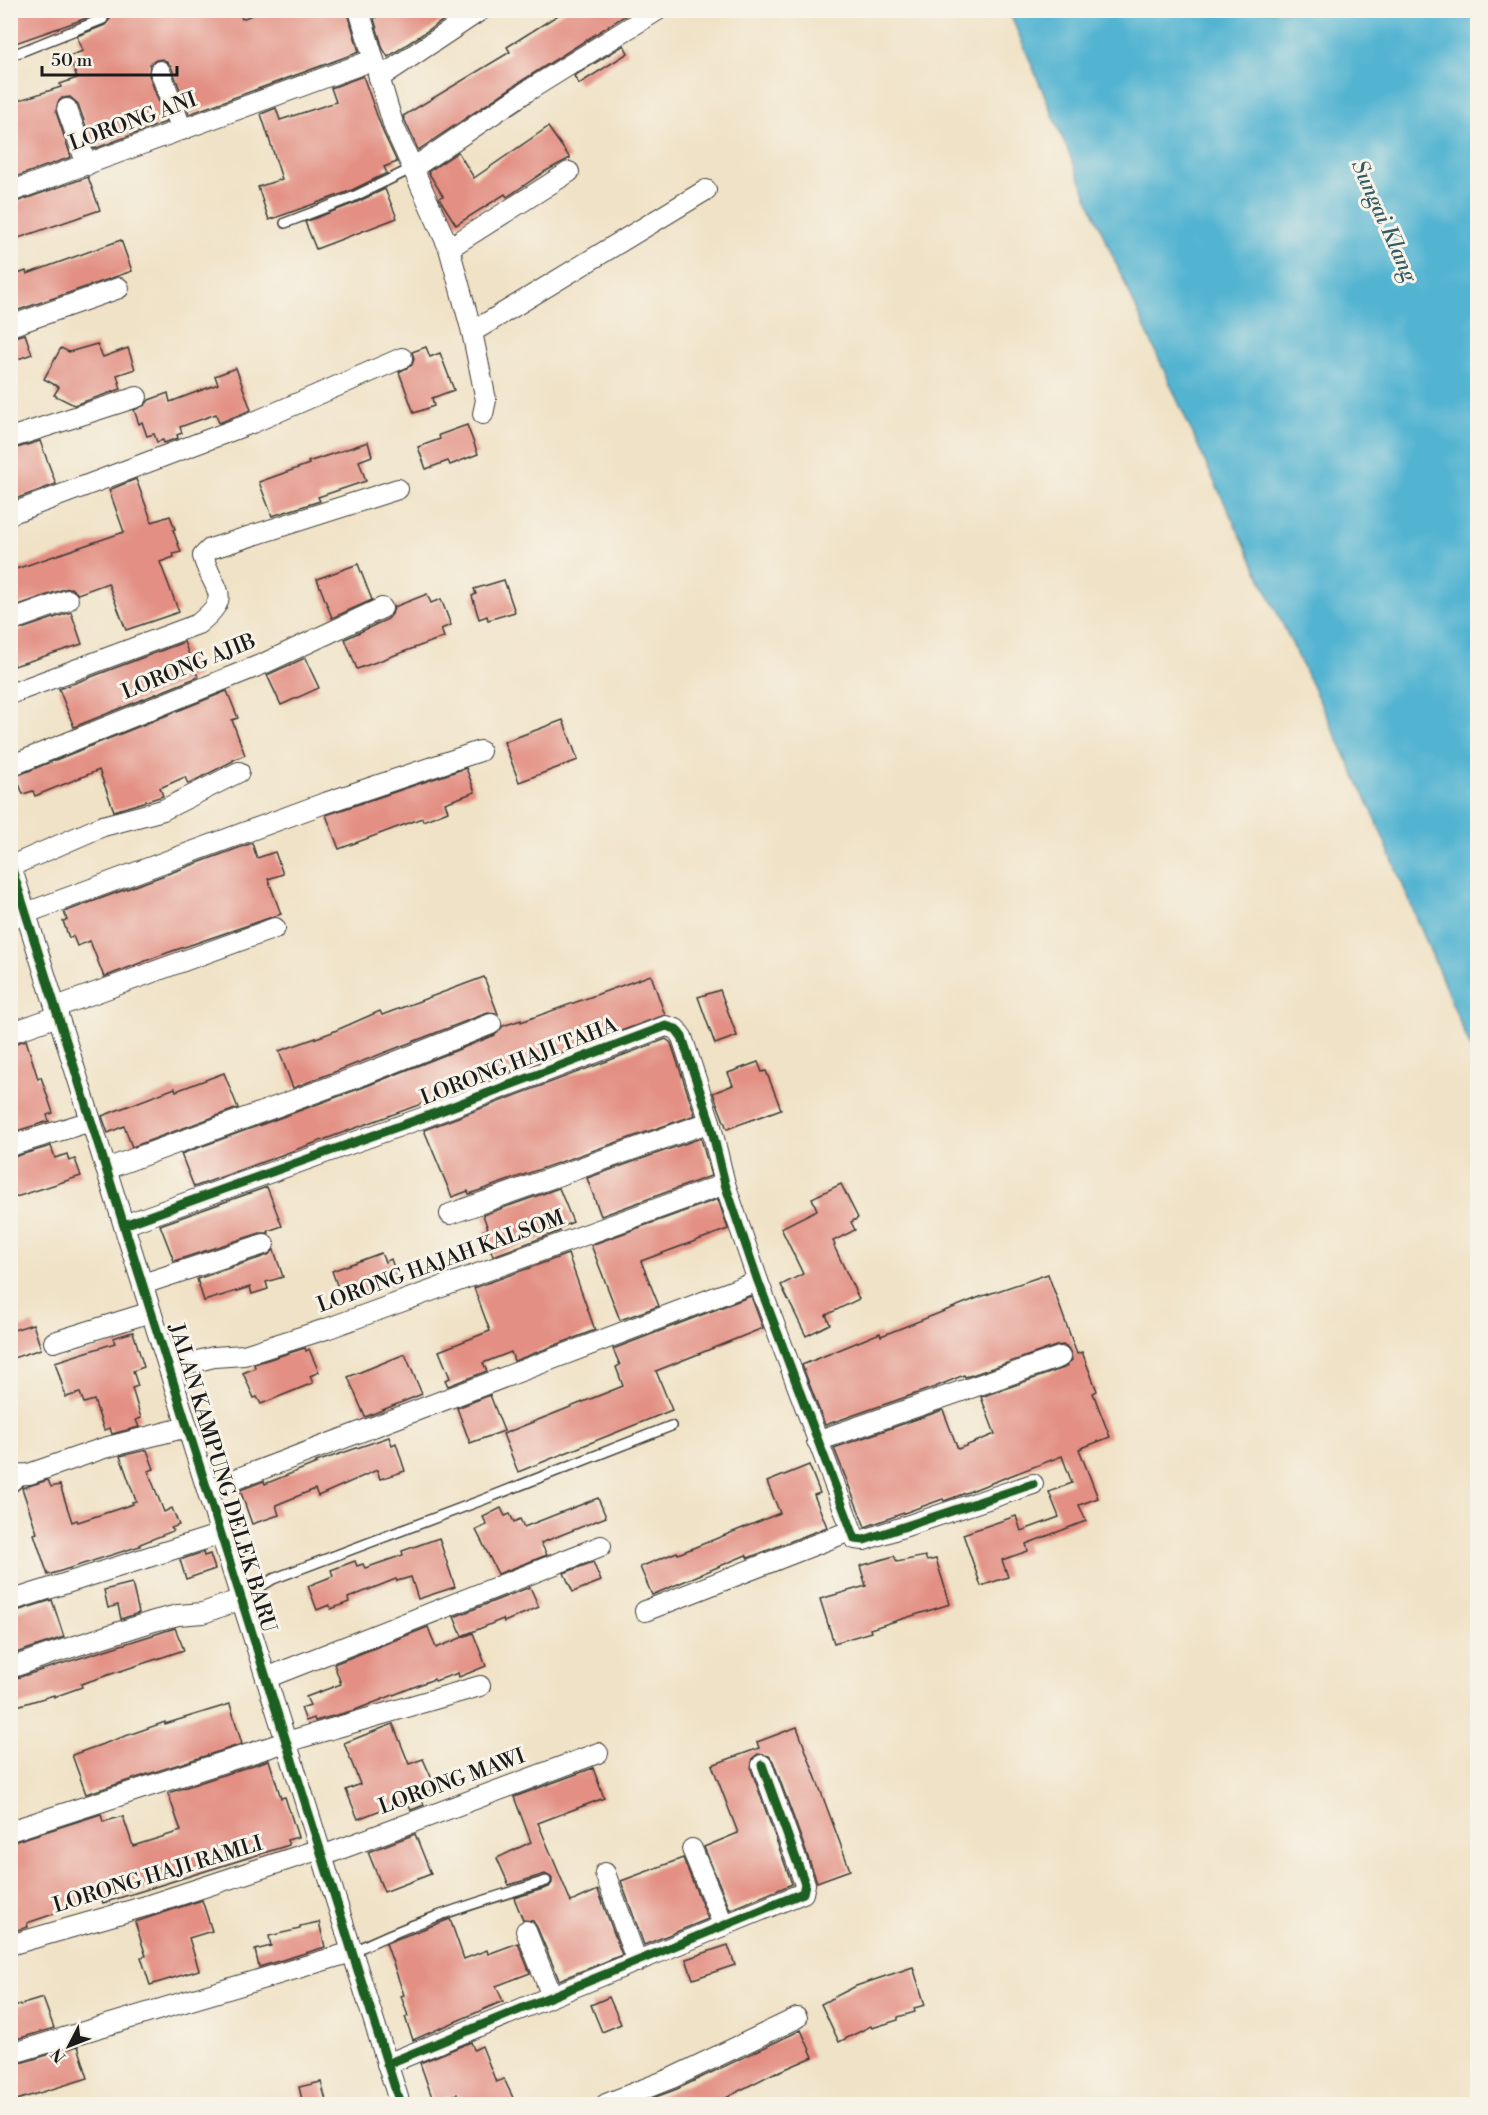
<svg xmlns="http://www.w3.org/2000/svg" width="1488" height="2115" font-family="'Libre Bodoni',serif">
	<rect width="100%" height="100%" fill="#f7f3e8"/>
	<filter id="ink" filterUnits="userSpaceOnUse"><feTurbulence type="fractalNoise" baseFrequency=".0167" numOctaves="2"/><feDisplacementMap in="SourceGraphic" scale="12" xChannelSelector="R" yChannelSelector="G"/><feConvolveMatrix kernelMatrix="1 2 1 2 8 2 1 2 1" color-interpolation-filters="sRGB"/></filter>
	<filter id="wash" filterUnits="userSpaceOnUse"><feTurbulence type="fractalNoise" baseFrequency=".008" numOctaves="4" result="noise"/><feDisplacementMap in="SourceGraphic" scale="24" xChannelSelector="R" yChannelSelector="G"/><feGaussianBlur stdDeviation="1.35" result="paint"/><feColorMatrix in="noise" values="0 0 0 0 0 0 0 0 0 0 0 0 0 0 0 0 0 1.4 0 .05"/><feComposite in="paint" operator="in"/></filter>
	<g filter="url(#wash)">
		<rect width="100%" height="100%" fill="#f0e2c6"/>
		<path fill="#53b4d1" stroke="#386876" stroke-width="1.5" d="M1009,11h468v1052l-105,-252 -164,-343 -102,-227z"/>
		<g id="blocks">
			<g fill="#e38f83">
				<path d="M10,10h228l4,9 22,-9h83l12,42 -170,62 -18,-48 -8,-7 -7,1 -6,4 -1,11 17,47 -72,27 -16,-45 -8,-7 -8,1 -4,4 -2,10 15,45 -61,22v-76l51,-16 -1,-3 17,-6 -8,-22 14,-5 -6,-15 28,-11 5,-6 -3,-6h-6l-91,32z"/>
				<path d="M387,10h72l-71,47 -5,-8 -9,-30z"/>
				<path d="M566,10h68l-114,72 -102,68 -15,-34 107,-64 -3,-5z"/>
				<path d="M624,45l4,8 -49,31 -5,-8z"/>
				<path d="M363,76l20,56 14,30 -13,5 3,6 -37,18 -81,29 -11,-33 24,-8 -21,-65 15,-6 4,12 56,-18 -5,-14z"/>
				<path d="M548,127l22,31 -26,14 -37,25 -2,-3 -49,31 -17,-27 4,-2 -15,-24 30,-20 16,26z"/>
				<path d="M88,177l12,33 -90,31v-37z"/>
				<path d="M385,189l12,29 -81,31 -11,-27 50,-19z"/>
				<path d="M121,240l11,31 -122,42v-36l16,-6 1,3z"/>
				<path d="M25,334l7,20 -22,8v-24z"/>
				<path d="M97,344l6,13 25,-9 7,21 -18,6 4,14 -47,16 -20,-10 5,-8 -15,-8 17,-31 8,4z"/>
				<path d="M426,347l4,10 10,-4 14,37 -22,8 2,8 -20,7 -15,-41 13,-7 2,-6 -2,-7z"/>
				<path d="M236,368l15,42 -32,13 -3,-9 -36,13 2,6 -5,2 1,3 -14,5 -1,-3 -6,2 -3,-8 -7,2 -5,-14 -3,2 -5,-14 11,-5 4,-5 19,-7 2,9 48,-18 -3,-8z"/>
				<path d="M467,425l11,29 -28,11 -2,-4 -22,8 -8,-22 22,-8 -1,-4z"/>
				<path d="M40,441l16,43 -46,17v-51z"/>
				<path d="M368,442l4,14 -13,5 7,20 -48,16 2,4 -48,15 -13,-34 50,-18 -1,-2z"/>
				<path d="M136,479l16,43 18,-6 5,13 -2,1 8,22 -8,2 1,3 -14,5 19,50 -53,18 -18,-47 -30,11 -7,-6 -7,1 -54,19v-37l114,-39 -15,-42z"/>
				<path d="M358,564l14,36 -40,18 -15,-39z"/>
				<path d="M504,580l11,32 -27,8 -1,-4 -8,3 -7,-23 4,-2 -2,-5z"/>
				<path d="M427,594l4,9 10,-4 10,26 -10,4 3,8 -87,32 -12,-30 43,-20 4,-5 2,-7z"/>
				<path d="M71,612l11,32 -68,22 -4,-11v-22z"/>
				<path d="M184,642l14,35 -124,50 -15,-38z"/>
				<path d="M305,658l14,30 -38,17 -14,-30z"/>
				<path d="M227,691l11,27 -6,2 13,35 -12,5v1l-45,23 -3,-7 -25,11 3,8 -49,15 -15,-41 -64,26 -2,-5 -10,3 -7,-18z"/>
				<path d="M563,720l15,40 -59,22 -15,-40z"/>
				<path d="M466,768l9,24 -30,11 3,8 -25,10 -1,-3 -83,31 -13,-34z"/>
				<path d="M252,843l5,15 18,-6 8,22 -15,5 13,35 -120,41 -57,22 -14,-36 -13,5 -4,-10 -4,2 -6,-17 4,-1 -3,-8z"/>
				<path d="M651,975l14,40 -471,172 -13,-33 183,-67 131,-52 8,-9 18,-6v2z"/>
				<path d="M484,977l14,37 -11,-1 -194,75 -14,-37 51,-18 50,-22 2,4z"/>
				<path d="M720,990l17,46 -22,8 -17,-47z"/>
				<path d="M666,1039l5,4 24,72 -226,79 -1,-3 -16,6 -28,-67z"/>
				<path d="M26,1040l12,39 3,-2 12,36 -6,2 2,6 -39,12v-88z"/>
				<path d="M758,1062l4,10 4,-1 15,38 -54,20 -14,-36 20,-8 -5,-12z"/>
				<path d="M224,1073l14,35 -106,39 -8,-21 -16,7 -6,-17 73,-28 1,3z"/>
				<path d="M701,1138l10,38 -110,40 -14,-38z"/>
				<path d="M51,1146l4,12 12,-4 2,7 6,-2 6,17 -71,23v-41z"/>
				<path d="M841,1184l17,34 -7,4 4,8 -22,11 2,4 -1,1 25,53 -33,16 4,9 -24,12 -25,-51 22,-11 -22,-46 36,-18 -5,-12z"/>
				<path d="M267,1187l15,39 -14,5 1,2h-9l-86,28 -14,-36z"/>
				<path d="M559,1188l14,34 -14,6 1,3 -67,25 -10,-25 5,-2 -5,-14z"/>
				<path d="M718,1199l10,30 -87,32 18,45 -39,14 -29,-75z"/>
				<path d="M274,1250l9,27 -17,5 2,7 -16,5 -2,-7 -46,14 -7,-22 71,-24z"/>
				<path d="M381,1253l4,9 6,-3 8,23 -56,20 -11,-31z"/>
				<path d="M568,1254l27,76 -81,31 -3,-9 -28,11 4,8 -39,15 -3,-6 5,-2 -11,-27 51,-20 -16,-43z"/>
				<path d="M1048,1274l29,80 5,-2 15,39 -4,2 17,44 -31,12 19,49 -19,7 7,16 -60,23 2,7 -26,9 6,17 -27,9 -18,-52 53,-18 5,15 38,-14 -10,-25 23,-9 -10,-27 -107,41 -11,4 -1,-2 -78,28 -31,-79 109,-38 15,39 37,-15 -14,-37 83,-29 8,-8 -1,-6 -3,-6 -5,-3 -7,1 -84,29 -7,2 -1,-2 -29,12 -110,38 -23,-60 78,-32 1,3 99,-39z"/>
				<path d="M751,1296l12,32 -107,43 16,39 -154,62 -15,-38 120,-48 -7,-19 4,-2 -7,-16z"/>
				<path d="M33,1324l8,25 -31,10v-28z"/>
				<path d="M133,1332l11,35 -11,4 5,15 -6,2 9,30 -5,2 3,7 -27,7 -2,-6 -6,2 -10,-30 -10,3 -4,-10 -14,4 -11,-35 60,-19 -2,-5z"/>
				<path d="M305,1348l1,3 3,-2 10,23 -9,4 3,7 -52,21 -4,-7 -3,1 -11,-25 12,-5 -1,-4z"/>
				<path d="M405,1354l17,40 -57,23 -17,-40z"/>
				<path d="M490,1395l14,36 -34,12 -13,-35z"/>
				<path d="M389,1437l3,8 4,-2 9,28 -25,8 -3,-9 -59,26 -3,-7 -39,16 3,10 -27,9 -12,-34 24,-9 1,3 52,-21 -1,-1z"/>
				<path d="M147,1450l7,19 -6,2 16,41 8,-4 7,17 -8,3 2,3 -33,13v2l-92,29 -14,-41 3,-1 -15,-45 26,-8 3,7 9,-2 12,37 5,-2 1,2 55,-18 -1,-2 4,-1 -16,-45z"/>
				<path d="M809,1465l11,28 -6,2 13,32 -79,31 -2,-3 -94,40 -12,-28 37,-15 1,2 102,-41 -13,-31z"/>
				<path d="M598,1498l8,19 -65,26 6,12 -49,19 -22,-44 11,-5 -4,-8 18,-9 4,8 5,-2 4,8 6,-3 4,8z"/>
				<path d="M439,1538l16,49 -37,12 -7,-22 -14,4 -1,-2 -48,19 1,4 -18,7 -2,-4 -12,5 -9,-24 25,-10 -2,-6 24,-9 2,5 6,-2 2,4 38,-13 -1,-4z"/>
				<path d="M203,1552l1,4 6,-2 5,15 -29,10 -6,-19z"/>
				<path d="M894,1556l3,6 28,-6 2,5 9,-2 14,45 -80,25 1,3 -37,11 -14,-44 46,-13 -6,-20z"/>
				<path d="M593,1562l8,19 -28,11 -9,-19z"/>
				<path d="M132,1583l7,30 -18,6 -3,-14 -10,3 -4,-18z"/>
				<path d="M530,1587l9,20 -35,15 -1,-3 -41,17 -8,-19z"/>
				<path d="M52,1600l12,37 -54,18v-42z"/>
				<path d="M428,1627l8,21 37,-15 13,33 -27,11 -1,-4 -23,8 -1,-2 -79,31 -40,11 -1,-3 -8,3 -5,-13 9,-3 -4,-8 35,-13 -7,-20z"/>
				<path d="M175,1628l9,22 -103,34 1,3 -28,10v-2l-37,11 -1,-4 -6,2v-24z"/>
				<path d="M230,1704l12,40 -156,50 -14,-39 93,-33v2z"/>
				<path d="M393,1724l16,40 14,-5 13,29 -16,6 4,11 -13,5 -5,-10 -48,19 -12,-29 14,-6 -16,-41z"/>
				<path d="M797,1727l53,143 -33,12 -44,-121 -4,-5 -11,-2 -5,4 -2,11 41,115 -62,26 -26,-63 34,-14 -26,-68 47,-17 -2,-6z"/>
				<path d="M269,1760l12,38 4,-1 13,40 -11,3 2,5 -186,58 -2,-5 -74,25 1,4 -18,5v-89l91,-29 2,8 20,-6 10,30 48,-15 -13,-38z"/>
				<path d="M593,1768l11,30 -66,25 33,79 27,-12 24,65 -63,25 -22,-53 -4,-6 -10,-1 -9,-22 35,-11 3,-4v-5l-7,-4 -36,11 -12,-27 34,-16 -17,-45z"/>
				<path d="M415,1834l16,40 -47,18 -16,-40z"/>
				<path d="M683,1858l25,61 -64,26 -23,-64z"/>
				<path d="M202,1900l10,31 -23,7 10,32 -49,15 -9,-28 5,-1 -11,-34z"/>
				<path d="M450,1919l14,40 23,-9 1,4 30,-11 12,30 -34,13 7,15 -90,39 -8,-23 3,-1 -7,-20 3,-1 -18,-52z"/>
				<path d="M319,1922l6,25 -66,20 -4,-17 16,-4 -2,-10 31,-7v-3z"/>
				<path d="M728,1945l7,20 -42,14 -7,-20z"/>
				<path d="M913,1967l12,38 -11,3 1,4 -17,5v3l-26,8 -1,-2 -32,16 -18,-38 35,-18z"/>
				<path d="M609,1997l12,27 -19,8 -11,-27z"/>
				<path d="M43,1998l11,30 -44,13v-33z"/>
				<path d="M801,2030l12,27 -37,16v-1l-55,28 -12,4h-72l40,-15z"/>
				<path d="M471,2042l3,8 8,-4 14,36 8,-3 12,25h-54l-5,-10 -23,9 -14,-40z"/>
				<path d="M78,2046l10,32 -78,24v-36z"/>
				<path d="M321,2082l6,22h-24l-4,-17z"/>
			</g>
		</g>
	</g>
	<g filter="url(#ink)">
		<use href="#blocks" fill-opacity="0" stroke="#3c3a36" stroke-width="1.5"/>
		<g fill="none" stroke-linecap="round" stroke-linejoin="round">
			<defs>
				<g id="lane">
					<path d="M10,56l93,-37"/>
					<path d="M285,223l68,-26 60,-29"/>
					<path d="M10,1489l15,-12"/>
					<path d="M241,1599l32,-20 212,-80 186,-73"/>
					<path d="M352,1952c61,-31 128,-50 194,-71"/>
				</g>
				<g id="street">
					<path d="M359,10l35,117 55,121 23,84 14,68 -3,14"/>
					<path d="M160,71l22,59"/>
					<path d="M379,78l102,-68"/>
					<path d="M67,109l20,56"/>
					<path d="M413,168l113,-76 132,-82"/>
					<path d="M10,192l363,-132"/>
					<path d="M449,248l120,-76"/>
					<path d="M10,326l109,-38"/>
					<path d="M472,332l234,-142"/>
					<path d="M10,438l127,-41"/>
					<path d="M10,514l242,-91 150,-65"/>
					<path d="M10,621l58,-21"/>
					<path d="M10,694l188,-70c37,-30 15,-32 5,-68l7,-7 188,-60"/>
					<path d="M10,766l255,-103 117,-55"/>
					<path d="M10,863l390,1241"/>
					<path d="M11,866l92,-40 60,-16 76,-38"/>
					<path d="M10,919l312,-115 158,-53"/>
					<path d="M56,1007l219,-79"/>
					<path d="M10,1033l48,-17"/>
					<path d="M10,1146l81,-25"/>
					<path d="M106,1169l254,-93 131,-52"/>
					<path d="M450,1214l260,-92"/>
					<path d="M124,1225l298,-107 244,-92 10,3 6,8 28,85 15,62 33,97 97,258 9,1 169,-56"/>
					<path d="M143,1284l121,-40"/>
					<path d="M54,1342l97,-30"/>
					<path d="M169,1368l45,-11 30,-2 82,-26 399,-145"/>
					<path d="M817,1441l243,-84"/>
					<path d="M10,1475l19,-1 75,-26 83,-21"/>
					<path d="M207,1490l551,-209"/>
					<path d="M10,1601l211,-67"/>
					<path d="M645,1611l205,-80"/>
					<path d="M10,1668l40,-14 104,-33 24,-6 25,-2 38,-14"/>
					<path d="M266,1678l335,-132"/>
					<path d="M10,1831l276,-89 194,-56"/>
					<path d="M692,1849l32,77"/>
					<path d="M322,1856l276,-103"/>
					<path d="M605,1873l32,89"/>
					<path d="M526,1931l26,65"/>
					<path d="M10,1945l136,-39 174,-57"/>
					<path d="M10,2054l342,-102"/>
					<path d="M387,2064l416,-171 2,-9 -43,-119"/>
					<path d="M606,2104l66,-26 125,-60"/>
				</g>
			</defs>
			<use href="#lane" stroke="#3c3a36" stroke-width="12"/>
			<use href="#street" stroke="#3c3a36" stroke-width="22"/>
			<use href="#lane" stroke="#fff" stroke-width="9"/>
			<use href="#street" stroke="#fff" stroke-width="20"/>
			<defs>
				<g id="cycleway">
					<path d="M10,863l390,1241"/>
					<path d="M124,1225l298,-107 244,-92 10,3 6,8 28,85 15,62 33,97 97,258 9,1 169,-56"/>
					<path d="M387,2064l416,-171 2,-9 -43,-119"/>
				</g>
			</defs>
			<use href="#cycleway" stroke="#f7f3e8" stroke-width="13"/>
			<use href="#cycleway" stroke="#1b5e20" stroke-width="9"/>
		</g>
	</g>
	<g text-anchor="middle" dominant-baseline="central" stroke-width="6" stroke-linejoin="round" paint-order="stroke">
		<g font-size="21" fill="#1c1c1c" stroke="#f7f3e8">
			<text transform="translate(133 122) rotate(-20)">LORONG ANI</text>
			<text transform="translate(189 667) rotate(-22)">LORONG AJIB</text>
			<text transform="translate(519 1062) rotate(-21)">LORONG HAJI TAHA</text>
			<text transform="translate(441 1262) rotate(-20)">LORONG HAJAH KALSOM</text>
			<text transform="translate(222 1478) rotate(73)">JALAN KAMPUNG DELEK BARU</text>
			<text transform="translate(452 1782) rotate(-20)">LORONG MAWI</text>
			<text transform="translate(158 1875) rotate(-17)">LORONG HAJI RAMLI</text>
		</g>
		<g font-size="22" font-style="italic" fill="#325964" stroke="#f7f3e8">
			<text transform="translate(1384 221) rotate(66)">Sungai Klang</text>
		</g>
	</g>
	<rect width="1488" height="2115" fill="none" stroke="#f7f3e8" stroke-width="36"/>
	<g transform="translate(69 2046) rotate(228)" stroke="#f7f3e8" stroke-width="4.5" paint-order="stroke">
	<path d="M0-4.5L10 22L0 15L-10 22Z" fill="#1c1c1c"/>
	<text y="-9" font-size="16" font-weight="bold" text-anchor="middle" fill="#1c1c1c">N</text>
	</g>
	<path d="M42 66v9h135v-9" fill="none" stroke="#1c1c1c" stroke-width="3"/>
	<text x="51" y="66" font-size="18" fill="#1c1c1c" stroke="#f7f3e8" stroke-width="4.5" paint-order="stroke">50 m</text>
</svg>
